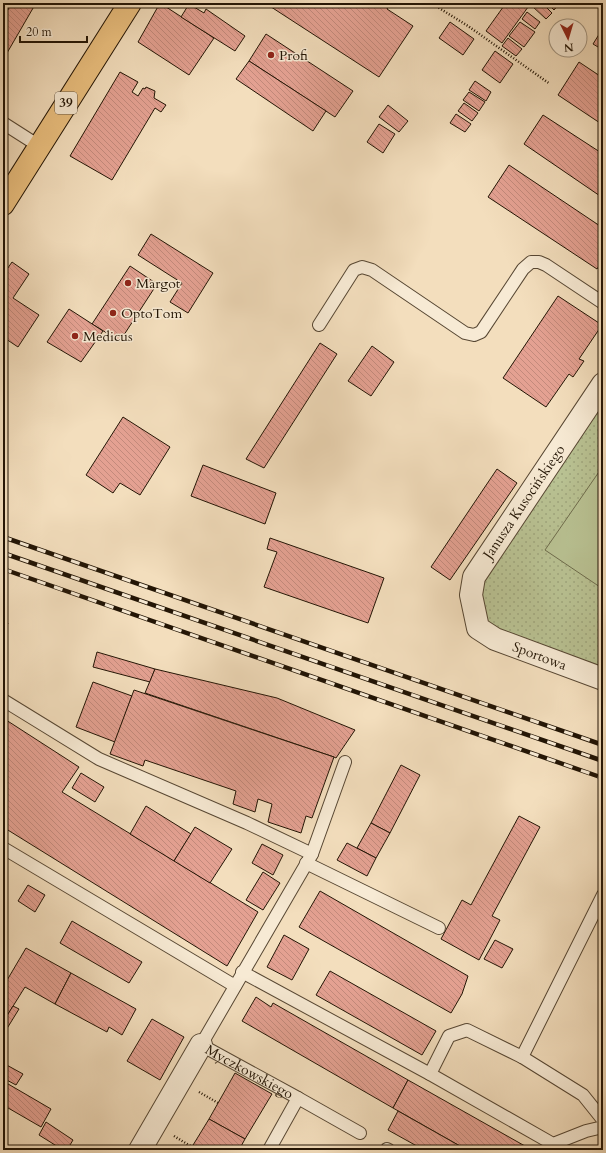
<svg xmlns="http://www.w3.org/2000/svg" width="606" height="1153" font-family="Cardo,serif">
	<defs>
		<pattern id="green-dots" width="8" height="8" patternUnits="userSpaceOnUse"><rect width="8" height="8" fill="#b9c293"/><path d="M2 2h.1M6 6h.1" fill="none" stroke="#9fa67d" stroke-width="1.8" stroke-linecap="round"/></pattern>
		<pattern id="building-back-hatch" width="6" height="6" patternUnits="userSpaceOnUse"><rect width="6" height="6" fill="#e4a192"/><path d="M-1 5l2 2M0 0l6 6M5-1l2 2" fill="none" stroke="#c38a7c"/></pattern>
	</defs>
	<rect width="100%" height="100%" fill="#f3debd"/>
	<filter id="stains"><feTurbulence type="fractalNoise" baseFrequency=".005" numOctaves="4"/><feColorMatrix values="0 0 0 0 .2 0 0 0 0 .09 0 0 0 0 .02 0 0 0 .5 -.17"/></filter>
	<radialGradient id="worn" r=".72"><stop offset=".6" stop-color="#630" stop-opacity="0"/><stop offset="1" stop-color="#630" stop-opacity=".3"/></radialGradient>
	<path fill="url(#green-dots)" stroke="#6e6c4c" d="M603,384v292l-125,-48 -4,-51z"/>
	<path fill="#b9c293" stroke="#6e6c4c" d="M603,466v123l-58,-39z"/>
	<g fill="url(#building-back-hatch)" stroke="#231505">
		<path d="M12,3h24l-29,50 -4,-2v-33z"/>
		<path d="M160,3l54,35 -25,37 -51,-33z"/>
		<path d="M265,3h113l4,3 2,-3h7l-4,6 26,17 -34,51z"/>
		<path d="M506,3h25l-29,40 -16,-12z"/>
		<path d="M535,3h7l10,10 -6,6 -14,-13z"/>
		<path d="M547,3h13l-6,7z"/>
		<path d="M189,4l15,9 2,-4 39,27 -10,15 -54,-34z"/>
		<path d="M527,12l13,10 -5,7 -13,-10z"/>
		<path d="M450,22l24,17 -11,16 -24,-17z"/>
		<path d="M520,22l15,10 -11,15 -15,-11z"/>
		<path d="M603,28v22l-10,-6z"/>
		<path d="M266,34l87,57 -18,26 -86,-56z"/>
		<path d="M508,38l14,11 -6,7 -14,-10z"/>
		<path d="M495,51l18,13 -13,19 -18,-13z"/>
		<path d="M249,61l77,50 -13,20 -77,-52z"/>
		<path d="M579,62l24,16v47l-45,-30z"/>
		<path d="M120,72l18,10 -6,10 6,4 5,-8 2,1 1,-2 9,4 -1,7 12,7 -5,7 -6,-4 -43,72 -42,-24z"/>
		<path d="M475,81l16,11 -5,9 -17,-11z"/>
		<path d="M469,92l16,10 -6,9 -16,-11z"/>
		<path d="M464,103l14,10 -6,8 -14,-10z"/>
		<path d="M388,105l20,16 -9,11 -20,-15z"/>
		<path d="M456,114l15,10 -6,8 -15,-9z"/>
		<path d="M543,115l60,39v44l-79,-54z"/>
		<path d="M379,124l16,10 -12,19 -16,-11z"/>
		<path d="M509,165l94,63v32l-6,9 -109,-72z"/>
		<path d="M151,234l62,39 -25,40 -18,-11 12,-19 -44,-28z"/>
		<path d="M12,262l17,12 -16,24 26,17 -21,32 -15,-10v-62z"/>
		<path d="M130,266l27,18 -37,57 -28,-17z"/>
		<path d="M558,296l44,29 -23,34 5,2 -11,16 -4,-3 -23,33 -43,-29z"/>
		<path d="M69,309l34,22 -22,31 -34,-20z"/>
		<path d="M320,343l17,11 -73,114 -18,-9z"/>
		<path d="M372,346l22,16 -23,34 -23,-15z"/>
		<path d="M123,417l47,30 -30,48 -20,-12 -7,10 -27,-18z"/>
		<path d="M203,465l73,28 -11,31 -74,-28z"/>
		<path d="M497,469l20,14 -67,97 -19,-13z"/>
		<path d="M270,538l114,40 -16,45 -104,-36 13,-35 -10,-3z"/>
		<path d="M3,621l5,2 -5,13z"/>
		<path d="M97,652l58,17 -5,13 -57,-15z"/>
		<path d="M155,669l122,29 78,32 -19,28 -2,-1 -189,-64z"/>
		<path d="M93,682l39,14 -17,46 -39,-15z"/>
		<path d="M134,690l200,67 -22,61 -6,-2 -5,17 -33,-11 4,-18 -14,-5 -3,13 -22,-8 3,-13 -91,-31 -2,6 -33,-12z"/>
		<path d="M3,718l76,49 -17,25 196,120 -31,54 -224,-139z"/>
		<path d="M401,765l19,10 -30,58 -19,-10z"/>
		<path d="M81,773l23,14 -9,15 -23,-14z"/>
		<path d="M146,806l45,28 -17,27 -44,-27z"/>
		<path d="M519,816l21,11 -48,89 8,4 -21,40 -38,-21 21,-39 9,5z"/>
		<path d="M371,823l19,10 -14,25 -19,-10z"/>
		<path d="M195,827l37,22 -22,34 -36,-22z"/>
		<path d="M347,843l29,15 -9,18 -30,-16z"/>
		<path d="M262,844l21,11 -10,20 -21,-12z"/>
		<path d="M263,872l17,11 -17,27 -17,-10z"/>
		<path d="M28,885l17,10 -10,17 -17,-11z"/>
		<path d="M320,891l148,85 -6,18 -11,19 -152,-86z"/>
		<path d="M72,921l70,41 -13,21 -69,-40z"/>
		<path d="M284,935l25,14 -17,31 -25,-13z"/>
		<path d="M495,940l18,9 -11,19 -18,-9z"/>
		<path d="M26,948l45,25 -16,31 -30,-17 -20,32 -2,-1v-31z"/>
		<path d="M330,971l106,60 -14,24 -106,-60z"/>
		<path d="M71,973l65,36 -14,26 -13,-8 -2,5 -52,-28z"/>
		<path d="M256,997l15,10 2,-4 135,77 -15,28 -151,-87z"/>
		<path d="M13,1006l6,3 -16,26v-17l2,1z"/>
		<path d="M152,1019l32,18 -24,43 -33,-19z"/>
		<path d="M3,1063l20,11 -7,11 -13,-7z"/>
		<path d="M235,1073l37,21 -27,45 -36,-20z"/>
		<path d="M408,1080l124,70h-65l-74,-42z"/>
		<path d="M3,1081l48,28 -10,18 -38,-22z"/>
		<path d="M398,1111l69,39h-43l-36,-20z"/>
		<path d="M209,1119l36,20 -6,11h-49z"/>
		<path d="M46,1122l27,18 -6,10h-4l-24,-15z"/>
	</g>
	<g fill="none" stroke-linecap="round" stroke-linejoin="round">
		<defs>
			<g id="lane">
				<path d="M3,123l36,23"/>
				<path d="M319,325l35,-55 8,-3 10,3 93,63 9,2 7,-3 42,-63 8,-7h8l7,3 57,38"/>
				<path id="s1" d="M3,700l96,59 148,64 65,31 -111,191 97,53 -29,52"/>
				<path d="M3,848l232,138"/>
				<path d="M312,854l33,-92"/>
				<path d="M306,863l133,65"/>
				<path d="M603,895l-81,162 61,38 20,25"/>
				<path d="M242,972l188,102 123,70 33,-13 17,-4"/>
				<path d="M430,1074l19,-38 18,-6 55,27"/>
				<path d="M298,1098l62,35"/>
				<path d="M387,1149l2,1"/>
			</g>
			<g id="street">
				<path id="s2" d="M603,384l-129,193 -3,18 7,33 17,11 108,40"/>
				<path d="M140,1150l61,-105"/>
			</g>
			<path id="primary" d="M3,204l127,-201"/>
		</defs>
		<use href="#lane" stroke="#574733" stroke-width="14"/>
		<use href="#street" stroke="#574733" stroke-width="24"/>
		<use href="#primary" stroke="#231505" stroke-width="24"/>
		<g stroke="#231505" stroke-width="2.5" stroke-dasharray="1 2" stroke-linecap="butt">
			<path d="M431,3l37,23 82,58"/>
			<path d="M199,1092l19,11"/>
			<path d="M174,1136l18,11"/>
		</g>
		<use href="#lane" stroke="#f7ead4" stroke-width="12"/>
		<use href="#street" stroke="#f7ead4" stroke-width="22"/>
		<use href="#primary" stroke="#eabf7e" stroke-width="22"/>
		<defs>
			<g id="rail">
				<path d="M3,537l600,208"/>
				<path d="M3,553l600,208"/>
				<path d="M3,569l600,209"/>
			</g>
		</defs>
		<use href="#rail" stroke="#231505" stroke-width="4.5"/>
		<use href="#rail" stroke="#f7ead4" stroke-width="3" stroke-dasharray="9" stroke-linecap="butt"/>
	</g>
	<g fill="#8f2418" stroke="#f7ead4" stroke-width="1.5">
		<circle cx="271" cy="55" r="4"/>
		<circle cx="128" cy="283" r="4"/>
		<circle cx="113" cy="313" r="4"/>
		<circle cx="75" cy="336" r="4"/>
	</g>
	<g text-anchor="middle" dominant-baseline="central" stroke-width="3" stroke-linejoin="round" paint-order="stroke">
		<rect fill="#f7ead4" stroke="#635543" stroke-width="1" x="55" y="92" width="22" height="22" rx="3"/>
		<g font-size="13" font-weight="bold" fill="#231505">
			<text x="66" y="103">39</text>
		</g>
		<g font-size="14" fill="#231505" stroke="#f7ead4" text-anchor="start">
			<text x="279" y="55">Profi</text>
			<text x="136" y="283">Margot</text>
			<text x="121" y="313">OptoTom</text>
			<text x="83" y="336">Medicus</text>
		</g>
		<g font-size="14" fill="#231505" stroke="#f7ead4">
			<text transform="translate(524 502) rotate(-56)">Janusza Kusocińskiego</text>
			<text stroke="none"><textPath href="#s2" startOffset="352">Sportowa</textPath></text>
			<text stroke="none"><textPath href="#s1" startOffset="622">Myczkowskiego</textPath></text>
		</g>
	</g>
	<rect width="606" height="1153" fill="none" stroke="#f3debd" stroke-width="16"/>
	<rect x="4" y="4" width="598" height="1145" fill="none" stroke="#231505" stroke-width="2"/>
	<rect x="8" y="8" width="590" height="1137" fill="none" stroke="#231505"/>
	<g transform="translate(568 38) rotate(175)"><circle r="19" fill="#f7ead4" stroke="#a29581"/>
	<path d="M0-3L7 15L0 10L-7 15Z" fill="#8f2418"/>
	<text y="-6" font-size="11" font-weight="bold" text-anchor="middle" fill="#231505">N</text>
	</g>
	<path d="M20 36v6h67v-6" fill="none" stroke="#231505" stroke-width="2"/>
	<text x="26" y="36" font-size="12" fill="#231505" stroke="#f7ead4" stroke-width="3" paint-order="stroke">20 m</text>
	<rect width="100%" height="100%" filter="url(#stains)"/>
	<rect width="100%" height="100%" fill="url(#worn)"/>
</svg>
